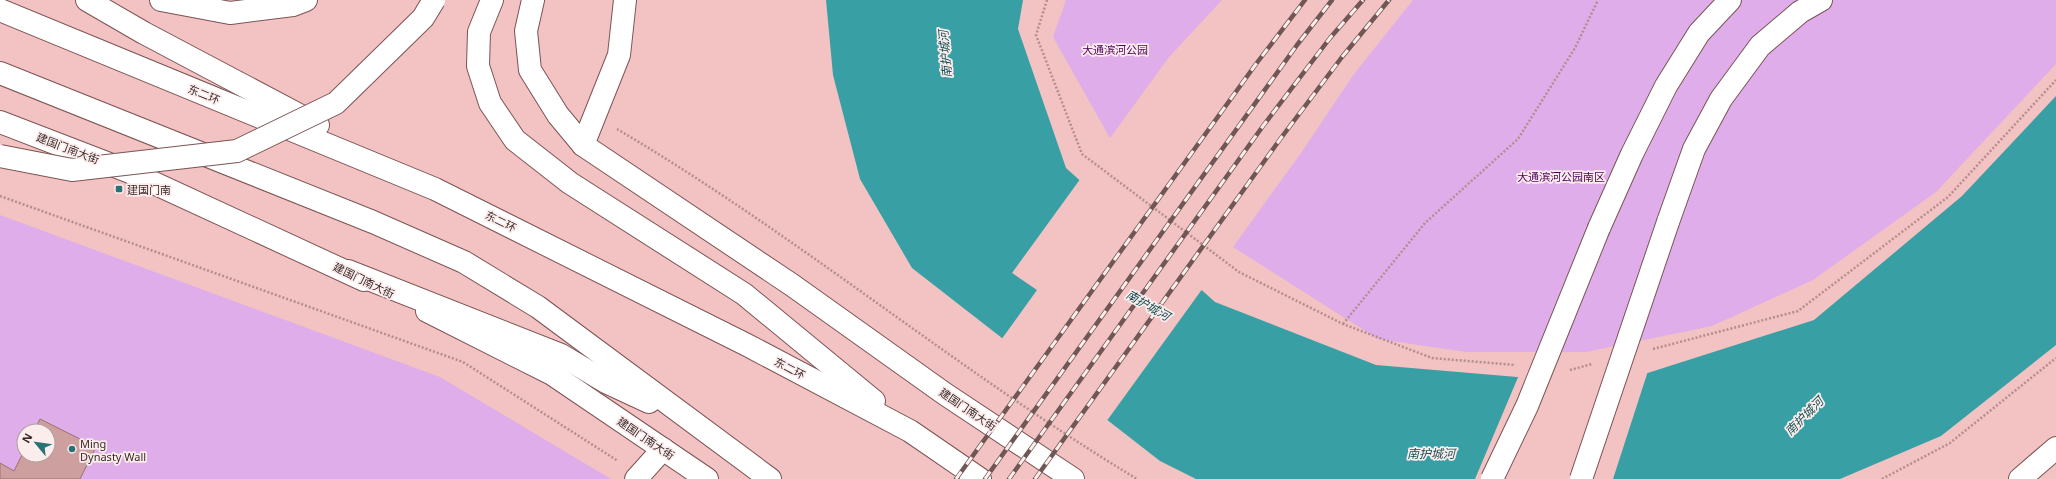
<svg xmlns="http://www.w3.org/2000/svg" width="2056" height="479" font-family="'Noto Sans','Noto Sans SC',sans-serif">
	<rect width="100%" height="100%" fill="#f2c3c2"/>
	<g fill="#deadea" fill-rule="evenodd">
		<path d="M1066,0h156l-53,57 -59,81 -57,-101z"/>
		<path d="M1413,0h643v64l-120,128 -123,88 -101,46 -126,26h-120l-88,-13 -145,-92 68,-94 53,-79z"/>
		<path d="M0,215l440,162 171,102h-611zM24,431h24v24h-24z"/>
	</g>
	<path fill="#38a0a5" d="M826,0h197l-5,29 48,139 149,134 161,63 234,20 204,-65 148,-124 94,-100v249l-115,91 -101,43h-644l-36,-18 -248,-193 -52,-89 -27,-104z"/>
	<g fill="#f2c3c2">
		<path d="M1081,178l122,110 -97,134 -105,-82 36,-50 -25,-17z"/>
		<path d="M1648,371l-35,108h-138l44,-104 91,8z"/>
	</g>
	<path fill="#cda09f" stroke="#9a706f" d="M40,419l56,28 -16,32h-80v-16l14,8 10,-20v4h24v-24h-14z"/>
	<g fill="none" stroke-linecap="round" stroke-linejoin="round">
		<defs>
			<g id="minor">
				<path d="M583,145l36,-90 6,-55"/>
				<path d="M636,479l27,-30"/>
			</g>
			<g id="tertiary">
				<path d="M161,0l69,13 63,-8 13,-5"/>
				<path d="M533,0l-7,31 4,39 28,45 25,30 209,140 153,109 128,85"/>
				<path d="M0,122l130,50 234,108"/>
				<path d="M427,311l125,63 155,105"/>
				<path d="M2020,479l36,-31"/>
			</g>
			<g id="trunk">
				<path d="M87,0l57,33 174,92"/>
				<path d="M492,0l-13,32 -1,34 12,37 25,37 55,43 174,111 130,107"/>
				<path d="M0,10l435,179 312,156 163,86 70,48"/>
				<path d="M0,73l373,149 91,40 74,45 232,172"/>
				<path d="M1668,222l26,-73 27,-50 39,-53 40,-34 21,-12"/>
				<path d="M1599,228l33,-74 34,-68 33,-53 31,-33"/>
				<path d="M348,271l213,84 45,27 43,20"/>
			</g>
		</defs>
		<use href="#minor" stroke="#7c5454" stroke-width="24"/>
		<use href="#tertiary" stroke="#7c5454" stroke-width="24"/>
		<use href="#trunk" stroke="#7c5454" stroke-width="24"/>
		<g stroke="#b38e8d" stroke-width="2.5" stroke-dasharray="2 2" stroke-linecap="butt">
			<path d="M1047,0l-11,35 46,119 157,118 104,52 89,34 83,7"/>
			<path d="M617,129c180,106 341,242 520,350"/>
			<path d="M0,196l463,166 155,99"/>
			<path d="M1343,324l82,-101 93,-84 57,-91 23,-48"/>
			<path d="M1653,349l145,-38 150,-114 108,-117"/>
			<path d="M1570,370l22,-6"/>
			<path d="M1882,479l68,-36 106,-85"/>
		</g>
		<use href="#minor" stroke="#fff" stroke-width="22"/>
		<use href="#tertiary" stroke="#fff" stroke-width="22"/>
		<use href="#trunk" stroke="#fff" stroke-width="22"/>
		<defs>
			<g id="rail">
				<path d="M956,479l300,-415 49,-64"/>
				<path d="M985,479l312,-434 35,-45"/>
				<path d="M1009,479l254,-353 67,-88 33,-38"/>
				<path d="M1035,479l246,-341 61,-81 47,-57"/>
			</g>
		</defs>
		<use href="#rail" stroke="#705655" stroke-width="4.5"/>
		<use href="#rail" stroke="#fceded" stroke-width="3" stroke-dasharray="9" stroke-linecap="butt"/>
		<defs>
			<g id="trunk-bridge">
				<path d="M0,156l72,14 165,-19 99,-48 87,-85 11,-18"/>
				<path d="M1492,479l35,-73 72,-178"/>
				<path d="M1581,479l87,-257"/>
			</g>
		</defs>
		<use href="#trunk-bridge" stroke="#7c5454" stroke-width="24" stroke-linecap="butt"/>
		<use href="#trunk-bridge" stroke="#fff" stroke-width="22"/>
	</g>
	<g fill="#287276" stroke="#fceded" stroke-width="1.5">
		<rect x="115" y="185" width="8" height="8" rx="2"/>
		<circle cx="72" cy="449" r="4"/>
	</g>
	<g text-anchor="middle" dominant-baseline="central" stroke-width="3.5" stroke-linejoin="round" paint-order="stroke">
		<g font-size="11" fill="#4e025d" stroke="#fceded">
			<text x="1115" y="49">大通滨河公园</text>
			<text x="1561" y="176">大通滨河公园南区</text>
		</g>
		<g font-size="11" fill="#3a2828" stroke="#fceded">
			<text transform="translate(204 94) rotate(22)">东二环</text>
			<text transform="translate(68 148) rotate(21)">建国门南大街</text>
			<text transform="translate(501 221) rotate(26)">东二环</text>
			<text transform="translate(364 280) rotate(26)">建国门南大街</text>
			<text transform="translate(790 368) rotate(28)">东二环</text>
			<text transform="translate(968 409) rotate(34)">建国门南大街</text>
			<text transform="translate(646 438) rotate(34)">建国门南大街</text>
		</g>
		<g font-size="11" fill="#3a2828" stroke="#fceded" text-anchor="start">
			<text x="127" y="189">建国门南</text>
			<text x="80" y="443">Ming<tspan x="80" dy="13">Dynasty Wall</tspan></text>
		</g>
		<g font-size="12" font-style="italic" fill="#144f52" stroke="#fceded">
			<text transform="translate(945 54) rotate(-95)">南护城河</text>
			<text transform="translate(1148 305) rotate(30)">南护城河</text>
			<text transform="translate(1804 416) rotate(-45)">南护城河</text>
			<text x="1431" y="453">南护城河</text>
		</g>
	</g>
	<g transform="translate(36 443) rotate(299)"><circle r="19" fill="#fceded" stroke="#ae9e9e"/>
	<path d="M0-3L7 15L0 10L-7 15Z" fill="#287276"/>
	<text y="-6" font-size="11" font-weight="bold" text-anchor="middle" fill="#3a2828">N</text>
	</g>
</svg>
